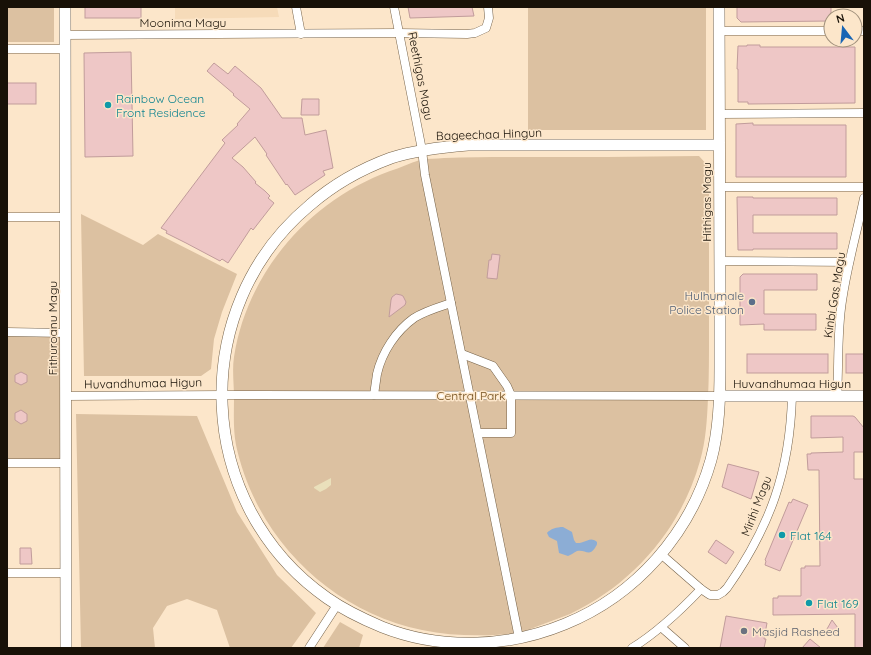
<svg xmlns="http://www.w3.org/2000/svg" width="871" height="655" font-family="Quicksand,sans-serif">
	<rect width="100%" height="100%" fill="#fce6ca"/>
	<path fill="#f6dbb9" d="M175,7h102l2,10 -104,2z"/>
	<g fill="#dcc1a1">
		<rect x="7" y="7" width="47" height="35"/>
		<rect x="528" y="7" width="178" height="123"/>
		<path d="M699,156l10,11c0,56 0,112 0,168 0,21 0,42 -1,63 -1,22 -2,42 -8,63 -19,68 -67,123 -130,153 -12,5 -25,9 -37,14 -5,2 -10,4 -15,5 -8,2 -17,1 -24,2 -24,1 -48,0 -72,-5 -92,-19 -166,-92 -186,-185 -3,-16 -2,-32 -2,-48 0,-13 -2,-27 0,-40 13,-85 76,-157 156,-186 10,-3 20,-8 30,-11 8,-2 16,-1 24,-2 24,-1 48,-1 72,-1 61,0 122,0 183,-1z"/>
		<path d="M81,214l62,31 15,-11 79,40 -15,38 -8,27 -3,30 -10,7h-117z"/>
		<path d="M7,332l58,1 1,130h-59z"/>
		<path d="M76,414l121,2 40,96 40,63 39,38 -25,35h-61l-13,-38 -30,-11 -20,7 -14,22 2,20h-74z"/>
		<path d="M340,622l23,13 -4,13h-36z"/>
	</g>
	<path fill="#eae0bb" d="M331,478v7l-5,4 -6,3 -6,-4v-1z"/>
	<path fill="#8cadd5" d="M563,527l9,5 2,8 2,3c1,0 6,0 7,-1 5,-1 8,-5 14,0 0,4 0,2 -2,6 -6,9 -10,1 -18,3 -4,2 -6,4 -9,5l-9,-3 -2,-12 -8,-4 -2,-4c3,-4 10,-6 16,-6z"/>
	<g fill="#eec7c6" stroke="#c19c9b">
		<rect x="85" y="7" width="56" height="11"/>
		<path d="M408,7h64l2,9 -64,2z"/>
		<path d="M737,7h94v14l-90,1 -4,-4z"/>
		<path d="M747,45h13v2h95v56l-107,1v-2h-10v-33h-1l1,-23h9z"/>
		<path d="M131,52l2,104 -48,1 -1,-104z"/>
		<path d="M214,63l14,11 7,-8 26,22 21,30h20l3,17 21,-5 7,38 -10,3 2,4 -30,20 -8,-11 -1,1 -20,-30 1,-1 -12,-17 -23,21 11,9 13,15 -1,1 10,8 5,5 -2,2 6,5 -21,27 -2,-2 -23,35 -6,-4 -2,2 -34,-18 -20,-10 1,-2 -6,-3 64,-85 -3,-3 16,-15 -1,-1 13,-15 -17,-14 1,-1 -27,-23z"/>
		<rect x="7" y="83" width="29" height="21"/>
		<path d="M302,99h17v16h-18z"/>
		<path d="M753,123v2h93v52h-110v-53z"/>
		<path d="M737,197h16v1h84v17h-84v18h84v16h-84v1h-15z"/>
		<path d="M492,254l8,1 -3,24 -10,-1 2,-18h2z"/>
		<path d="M743,274h74v16h-53v24h52v16h-52v-6l-24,1v-48z"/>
		<path d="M396,294l5,1 2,1 3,6 -1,3 -16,12 2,-17 1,-3z"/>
		<rect x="747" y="354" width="81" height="19"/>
		<rect x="846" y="354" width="18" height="19"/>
		<path d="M21,372l6,3v7l-6,3 -6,-3v-7z"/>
		<path d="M21,410l6,4v7l-6,3 -6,-4v-7z"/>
		<path d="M811,416h42l2,1 9,11v24h-10v27h10v169h-9v-34l-82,1v-17h5v-2h23v-28h4v-2h15l-1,-96h-11l-1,-16h4v-1l32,-1v-15l-32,1z"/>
		<path d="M728,464l31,8 -8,27 -29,-12z"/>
		<path d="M793,499l15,6 -28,66 -15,-6 1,-4 -1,-1 24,-58 2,1z"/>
		<path d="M716,540l18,12 -8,12 -18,-12z"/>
		<path d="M20,548h11l1,16h-12z"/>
		<path d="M726,616l41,7 -3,16h2l-2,9h-44z"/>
		<path d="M832,620l6,8 -3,5 -5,1 -3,-5z"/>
		<path d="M810,639l11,9h-19z"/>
	</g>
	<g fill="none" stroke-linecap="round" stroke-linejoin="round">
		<defs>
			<g id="street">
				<path d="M296,7l5,27"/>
				<path d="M394,7l28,143 3,25 94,463"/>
				<path d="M719,31h112"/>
				<path d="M855,31h9"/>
				<path d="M65,35l334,-2 68,1 8,-1 11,-5 3,-10 -1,-11"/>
				<path d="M7,49h58"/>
				<path d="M719,114l145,-1"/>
				<path d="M719,187h145"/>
				<path d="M7,217h58"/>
				<path d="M720,261l129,1"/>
				<path d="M7,332l58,1"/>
				<path d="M462,354l31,12 14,20 4,9v38h-33"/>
				<path d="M374,395c1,-7 2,-14 3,-21 5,-22 19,-43 37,-56 11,-7 25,-11 37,-15"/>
				<path d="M65,396l157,-1 498,1"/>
				<path d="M837,396c2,-32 0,-63 5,-95 5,-35 15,-69 22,-103"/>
				<path d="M7,463h59"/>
				<path d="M662,555l39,34 9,6h8l5,-3 4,-4c43,-61 63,-117 65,-192"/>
				<path d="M7,573h59"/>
				<path d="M661,627l24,21"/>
				<path d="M309,648l28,-43"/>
				<path d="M632,648c26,-16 48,-37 69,-59"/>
			</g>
			<g id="secondary">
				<path d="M65,7l1,641"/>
				<path d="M719,7c0,94 0,188 1,282 0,26 0,52 0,78 0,32 -1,63 -9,93 -21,74 -75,135 -146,164 -58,24 -125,26 -183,3 -19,-8 -38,-17 -55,-29 -133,-93 -141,-290 -17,-393 24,-21 51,-36 81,-47 25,-8 51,-11 77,-13h251"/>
				<path d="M720,396h144"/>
			</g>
		</defs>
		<use href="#street" stroke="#76634a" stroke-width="9"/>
		<use href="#secondary" stroke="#76634a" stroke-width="12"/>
		<use href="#street" stroke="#fff" stroke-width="8"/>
		<use href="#secondary" stroke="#fff" stroke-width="11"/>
	</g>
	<g fill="#0f9aa8" stroke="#fce6ca" stroke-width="1.5">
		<circle cx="108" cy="105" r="4"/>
		<circle cx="782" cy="535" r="4"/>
		<circle cx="809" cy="603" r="4"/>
	</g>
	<circle fill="#5c6f8a" stroke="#fce6ca" stroke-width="1.5" cx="752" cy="302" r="4"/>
	<circle fill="#6b7280" stroke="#fce6ca" stroke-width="1.5" cx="744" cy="631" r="4"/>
	<g text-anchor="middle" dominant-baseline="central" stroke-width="3" stroke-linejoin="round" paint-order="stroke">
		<g font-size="12" fill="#181107" stroke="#fce6ca">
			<text x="183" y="22">Moonima Magu</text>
			<text transform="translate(421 76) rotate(79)">Reethigas Magu</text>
			<text transform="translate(489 134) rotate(-2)">Bageechaa Hingun</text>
			<text transform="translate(706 202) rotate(-90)">Hithigas Magu</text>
			<text transform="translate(834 295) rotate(-81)">Kinbi Gas Magu</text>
			<text transform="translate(52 328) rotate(-90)">Fithuroanu Magu</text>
			<text transform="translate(143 383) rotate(-1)">Huvandhumaa Higun</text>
			<text x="792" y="383">Huvandhumaa Higun</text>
			<text transform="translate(756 506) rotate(-69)">Mirihi Magu</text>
		</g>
		<g font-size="12" fill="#0d838f" stroke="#fce6ca" text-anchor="start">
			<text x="116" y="98">Rainbow Ocean<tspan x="116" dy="14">Front Residence</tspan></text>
			<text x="790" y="535">Flat 164</text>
			<text x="817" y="603">Flat 169</text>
		</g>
		<g font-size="12" fill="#4e5e75" stroke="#fce6ca" text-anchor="end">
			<text x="744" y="295">Hulhumale<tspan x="744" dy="14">Police Station</tspan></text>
		</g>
		<g font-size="12" fill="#724f1e" stroke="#fce6ca">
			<text x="471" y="395">Central Park</text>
		</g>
		<g font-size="12" fill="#5b616d" stroke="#fce6ca" text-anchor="start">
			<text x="752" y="631">Masjid Rasheed</text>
		</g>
	</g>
	<rect width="871" height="655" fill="none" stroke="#181107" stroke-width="16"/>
	<g transform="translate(843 28) rotate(344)"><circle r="19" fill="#fce6ca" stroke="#a1917c"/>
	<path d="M0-3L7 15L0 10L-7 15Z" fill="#1965b4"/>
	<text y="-6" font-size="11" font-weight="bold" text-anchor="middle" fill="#181107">N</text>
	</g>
</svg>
